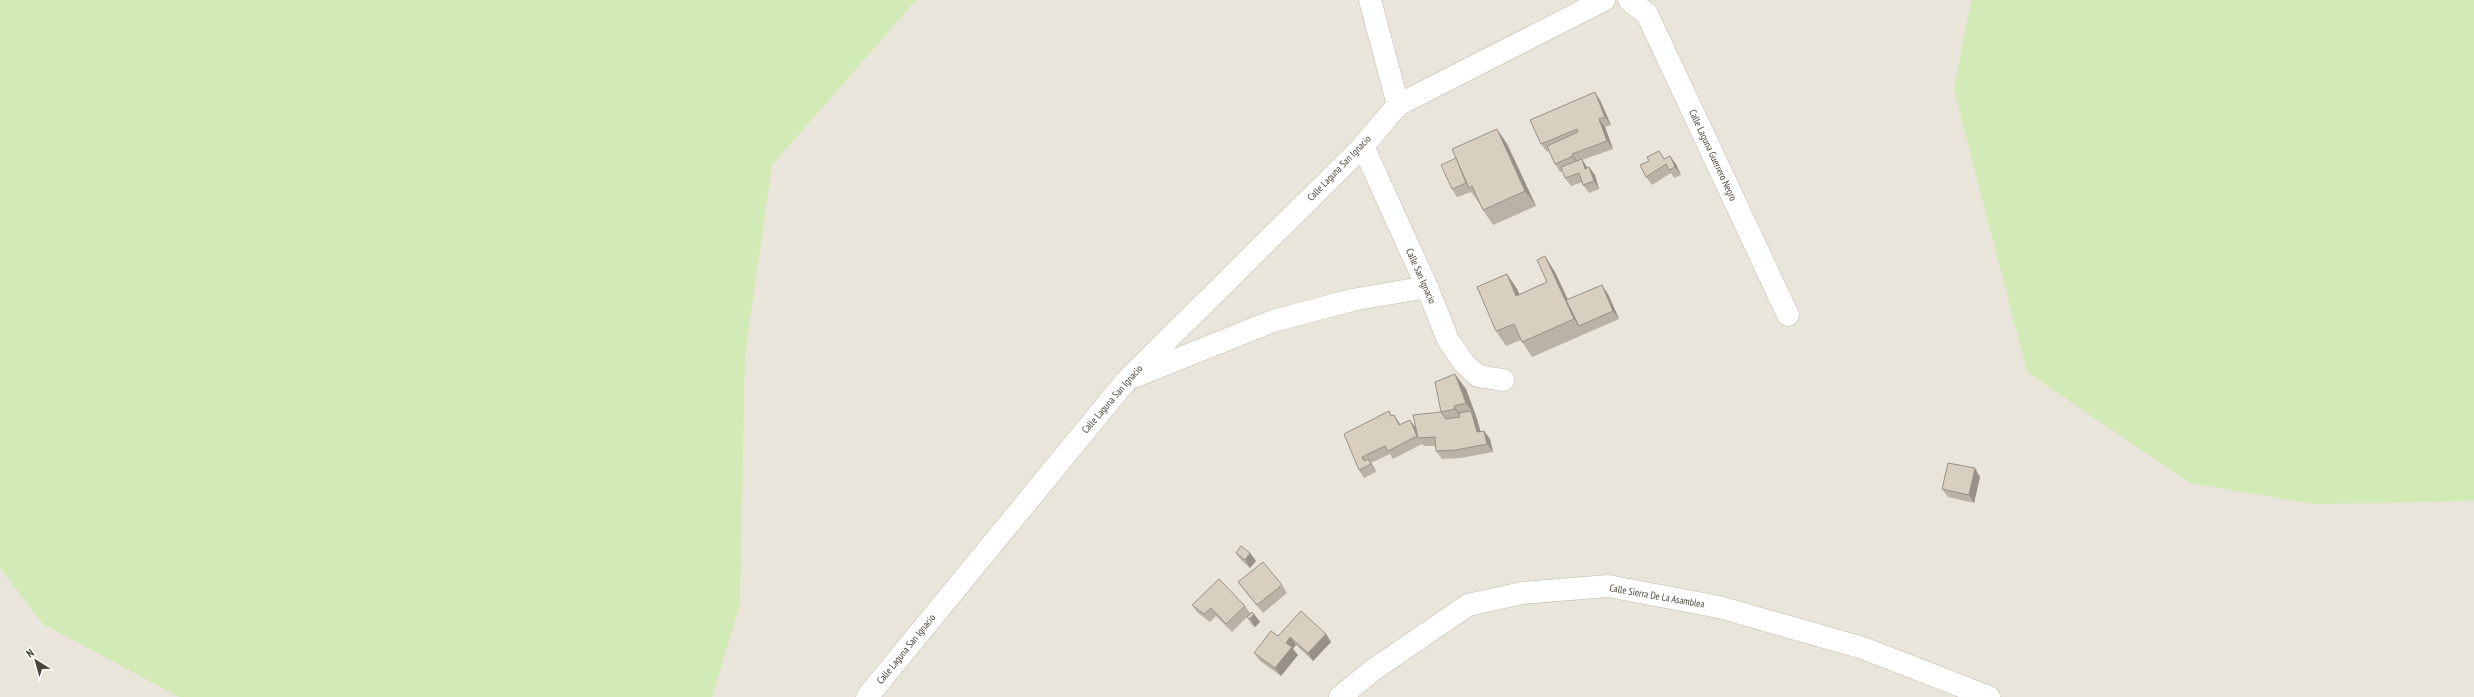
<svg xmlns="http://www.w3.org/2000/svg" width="2474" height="697" font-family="'PT Sans Narrow',sans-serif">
	<rect width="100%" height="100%" fill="#f6f3ec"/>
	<rect fill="#eae5da" x="0" y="0" width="2474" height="697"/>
	<g fill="#d2eab5">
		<path d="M0,0h916l-144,165 -27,189 -5,250 -28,93h-533l-136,-73 -43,-56z"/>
		<path d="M1971,0h503v501l-160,3 -124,-21 -163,-111 -73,-282z"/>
	</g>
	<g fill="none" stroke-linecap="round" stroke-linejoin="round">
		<defs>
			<g id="minor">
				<path d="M1370,0l28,105"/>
				<path d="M1629,0l18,14 141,301"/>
				<path d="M1363,146l64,141 21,53 16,23 14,13 25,4"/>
				<path d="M1136,376l137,-55 79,-21 75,-13"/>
				<path d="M867,697l259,-316 237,-235 35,-41 206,-105"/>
				<path d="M1340,697l33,-27 95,-65 54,-12 86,-7 111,21 144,41 126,49"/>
			</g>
		</defs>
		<use href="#minor" stroke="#c2bbae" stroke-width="23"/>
		<use href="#minor" stroke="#fff" stroke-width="22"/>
	</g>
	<g fill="#bab2a6">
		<path d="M1600,100l11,25 -6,2 8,22 -31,11 5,8 2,-1 6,8 4,14 -10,4 -6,-8 -1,-3 -11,4 -6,-8 -2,-7 -3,1 -5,-8 -6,-13 -2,1 -6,-8z"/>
		<path d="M1497,129l10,15 29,62 -43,19 -10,-15 -4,-7 -8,-11 -14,5 -5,-8 4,-31z"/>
		<path d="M1659,151l6,8 11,5 5,11 -7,3 -3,-5 -19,12 -6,-8 3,-16z"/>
		<path d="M1555,272l13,28 40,-6 11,25 -87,38 -11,-17 -15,6 -10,-15 11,-57 10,15 3,6 27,-13z"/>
		<path d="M1466,389l11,30 3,13 4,-1 6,8 3,13 -32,6 -19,1 -6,-8v-5h-12l-2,-2 -29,15 -3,-5 -19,9 5,9 -12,6 -5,-8 -15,-36 45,-23 3,5 2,-1 6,9 16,4 25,-16z"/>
		<path d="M1980,477l-6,26 -26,-6 -6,-8z"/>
		<path d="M1236,553h14l6,8 -6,7 -8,-7z"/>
		<path d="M1238,582l44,3 5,8 -24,20 -19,-23z"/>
		<path d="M1192,605l53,1 5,7 4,1 6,8 -5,5 -3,-2 -5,-8 -15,15 -16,-16 -6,6 -12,-9z"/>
		<path d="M1326,634l5,8 -18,19 -17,-16 -3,4 5,6 -17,21 -21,-15 -6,-8 24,-17z"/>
	</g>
	<g fill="#979187">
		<path d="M1595,92l5,8 11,25 -6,-8z"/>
		<path d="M1599,119l6,8 8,22 -6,-8z"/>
		<path d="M1497,129l10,15 29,62 -11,-15z"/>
		<path d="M1572,154l6,8v3l-5,-9z"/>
		<path d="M1670,156l6,8 5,11 -6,-8z"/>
		<path d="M1582,159l5,8 4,10 -6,-8z"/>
		<path d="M1589,167l6,8 4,14 -5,-8z"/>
		<path d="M1545,256l10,16 25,54h-1l-5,-7z"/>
		<path d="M1507,274l10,15 10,22 -11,-15z"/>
		<path d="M1602,285l6,9 11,25 -6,-8z"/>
		<path d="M1455,374l11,15 11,30 -11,-16z"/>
		<path d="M1454,406l11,15 1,4 -11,-16z"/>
		<path d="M1471,411l6,8 6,21 -6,-8z"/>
		<path d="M1394,415l5,8 5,10 -5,-8z"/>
		<path d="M1410,420l6,8 1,8z"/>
		<path d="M1484,431l6,8 3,13 -6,-8z"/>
		<path d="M1368,459l6,8 2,5 -5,-8z"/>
		<path d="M1975,468l5,9 -6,26 -5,-8z"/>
		<path d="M1250,553l6,8 -6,7 -5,-8z"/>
		<path d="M1254,614l6,8 -5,5 -5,-8z"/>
		<path d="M1326,634l5,8 -18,19 -5,-8z"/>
		<path d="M1290,637l6,8 -3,4 5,6 -17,21 -6,-8 11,-25z"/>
	</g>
	<g fill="#d8cfc1" stroke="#979187">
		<path d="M1595,92l10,25 -6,2 8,22 -35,13 1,2 -18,8 -8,-18 31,-14 -1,-3 -36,15 -11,-24z"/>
		<path d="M1497,129l28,62 -42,19 -11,-24 -3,2 -17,-39z"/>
		<path d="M1659,151l5,8 6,-3 5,11 -6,3 -3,-6 -20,13 -6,-12 9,-4 -2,-4z"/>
		<path d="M1456,158l10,25 -14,6 -11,-24z"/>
		<path d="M1582,159l3,10 4,-2 5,14 -11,4 -4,-12 -14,5 -4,-11z"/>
		<path d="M1545,256l29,63 -52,23 -8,-18 -18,7 -19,-44 30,-13 9,22 31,-14 -10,-22z"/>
		<path d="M1602,285l11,26 -34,15 -13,-26z"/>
		<path d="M1455,374l11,29 -12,3 1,3 -14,3 -6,-30z"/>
		<path d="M1389,411l2,5 3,-1 5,10 11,-5 7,16 -29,15 -3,-5 -23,11 2,4 4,-2 3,5 -12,6 -15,-36z"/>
		<path d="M1471,411l6,21 7,-1 3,13 -31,6 -20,1 -1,-14 -17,1 -5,-23 28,-3 5,7 14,-2 -1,-4z"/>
		<path d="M1948,463l27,5 -6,27 -27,-6z"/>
		<path d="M1241,546l9,7 -5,7 -9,-7z"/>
		<path d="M1263,562l19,23 -25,20 -19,-23z"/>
		<path d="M1219,579l26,27 -19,18 -15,-16 -7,6 -12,-9z"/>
		<path d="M1301,611l25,23 -18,19 -18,-16 -4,6 6,4 -17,21 -21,-15 17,-22 7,5z"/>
		<path d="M1252,612l2,2 -4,5 -3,-2z"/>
	</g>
	<g text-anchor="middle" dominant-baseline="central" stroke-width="4" stroke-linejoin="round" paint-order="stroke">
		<g font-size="10" fill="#4b4439" stroke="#fff">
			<text transform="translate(1713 155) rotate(65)">Calle Laguna Guerrero Negro</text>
			<text transform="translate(1339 168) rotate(-46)">Calle Laguna San Ignacio</text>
			<text transform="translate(1421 276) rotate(66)">Calle San Ignacio</text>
			<text transform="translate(1112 399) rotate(-49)">Calle Laguna San Ignacio</text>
			<text transform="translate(1657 596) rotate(10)">Calle Sierra De La Asamblea</text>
			<text transform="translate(906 649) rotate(-51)">Calle Laguna San Ignacio</text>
		</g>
	</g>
	<g transform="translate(36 661) rotate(323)" stroke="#ffffff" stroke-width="3" paint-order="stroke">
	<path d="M0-3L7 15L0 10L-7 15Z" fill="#4b4439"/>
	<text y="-6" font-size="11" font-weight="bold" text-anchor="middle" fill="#4b4439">N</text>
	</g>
</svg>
